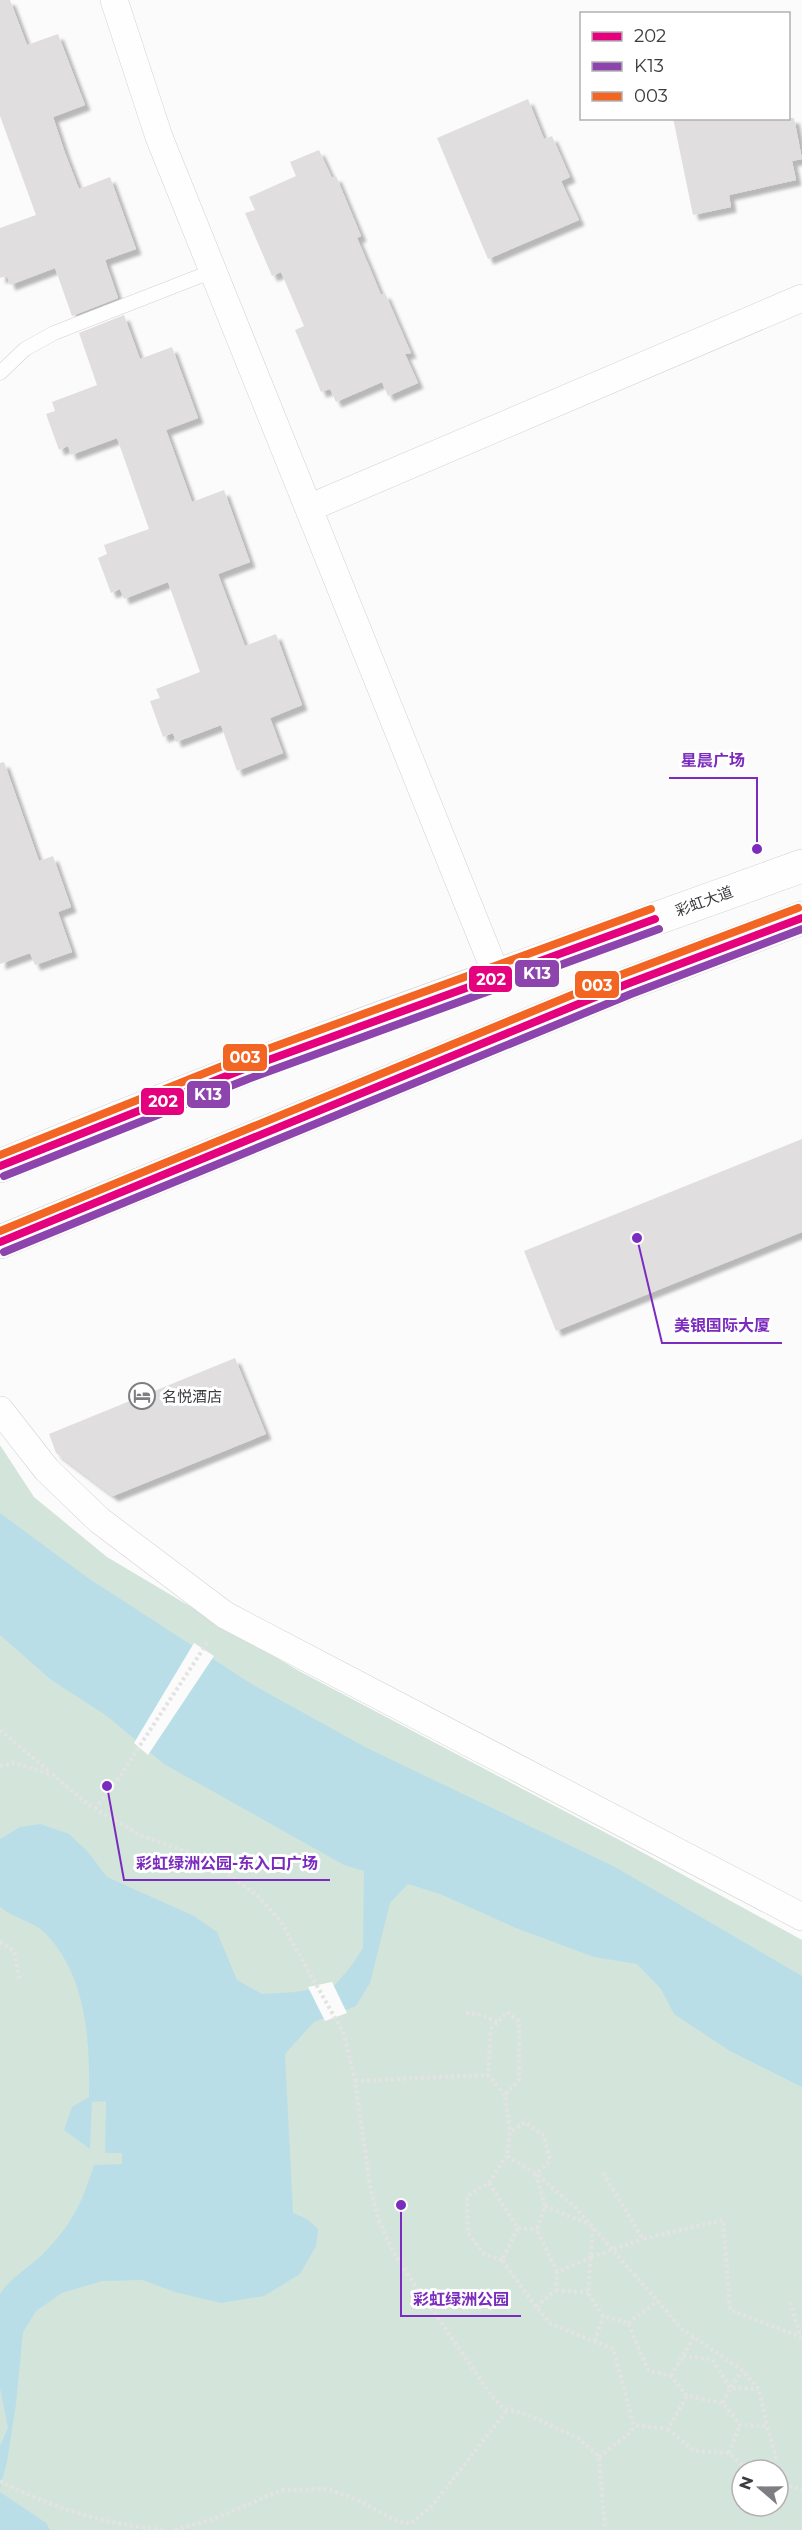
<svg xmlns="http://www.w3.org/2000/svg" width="802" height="2530" font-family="Montserrat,'Noto Sans SC',sans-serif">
	<defs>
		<filter id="shadow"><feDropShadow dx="5.5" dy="5.5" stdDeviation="1.5" flood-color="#0004"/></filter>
	</defs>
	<rect width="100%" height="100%" fill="#fbfbfc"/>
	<path fill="#d3e4db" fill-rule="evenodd" d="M0,1445l34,52 73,60 192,114 328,173 175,96v590h-802zM742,2470h36v36h-36z"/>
	<g fill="#b9dee8">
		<path d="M0,1513l88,65 165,107 114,63 248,119 187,109v111l-72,-36 -56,-37 -13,-25 -24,-25 -43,-7 -78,-29 -76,-34 -32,-10 -18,19 -20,80 -14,23 -42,16 -29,32 8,159 14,6 11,10 -2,17 -16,28 -36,22 -43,7 -46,-11 -33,-12 -40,1 -40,12 -26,18 -13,21 -7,72 -9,58 -7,26v-42l8,-18 -8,-40v-94c12,-18 30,-27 44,-41 28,-29 38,-50 50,-88l28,-1v-11h-17l1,-52 -14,1 -2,47 -26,-19 8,-23 17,-10c1,-57 -2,-122 -45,-165 -12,-11 -31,-14 -44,-25v-68l20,-12 20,-3 29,10 19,18 19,25 87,39 23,16 20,48 25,14 33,-2 40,-7 17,-20 11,-17 1,-77 -20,-6 -180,-101 -57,-48 -57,-37 -50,-44z"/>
		<path d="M0,2492l46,31 4,7h-50z"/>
	</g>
	<g fill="#fbfbfc">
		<path d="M194,1643l20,13 -66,99 -14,-12z"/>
		<path d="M332,1982l15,31 -22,8 -17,-34z"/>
	</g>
	<g fill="#e1dee0" filter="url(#shadow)">
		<path d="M0,0h10l17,45 31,-11 27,71 -32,12 12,36 14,36 31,-12 26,72 -31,11 13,38 -46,18 -17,-48 -45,17 -3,-9 -7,2v-50l36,-13 -36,-99z"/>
		<path d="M528,99l16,40 8,-3 18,41 -9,4 18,39 -91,39 -51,-121z"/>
		<path d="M673,118h121l8,41 -10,2 4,19 -67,15 2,12 -38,8z"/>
		<path d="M319,150l13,28 4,-2 25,60 -4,2 12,28 12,29 4,-2 26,60 -6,1 13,29 -30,13 -6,-14 -46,20 -6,-13 -9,3 -26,-62 9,-4 -23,-54 -9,4 -27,-63 10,-3 -6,-13 47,-21 -6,-14z"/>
		<path d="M124,315l16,44 32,-12 26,71 -32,12 26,72 32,-12 26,72 -32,12 27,72 31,-12 26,71 -32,13 13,35 -46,18 -16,-46 -45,17 -3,-9 -10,4 -13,-36 10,-3 -4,-9 44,-17 -32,-90 -44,17 -4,-10 -9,4 -13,-35 9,-4 -3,-9 45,-16 -32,-91 -46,17 -3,-9 -9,4 -13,-36 9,-3 -3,-9 45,-17 -18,-52z"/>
		<path d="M4,762l35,99 14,-5 18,51 -13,5 14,40 -37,13 -5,-12 -30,11v-201z"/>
		<path d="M802,1139v93l-246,99 -32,-80z"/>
		<path d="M235,1358l31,76 -153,62 -57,-43 -7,-19z"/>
	</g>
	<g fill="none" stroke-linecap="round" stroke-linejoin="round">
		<defs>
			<path id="lane" d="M0,373l25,-24 29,-16 159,-62"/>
			<g id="street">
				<path d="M114,0l45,137 338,839"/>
				<path d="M309,508l493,-210"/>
				<path d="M0,1410l47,60 52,50 126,95 577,302"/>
			</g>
			<g id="secondary">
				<path d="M0,1166c263,-110 534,-203 802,-300"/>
				<path d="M0,1242l627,-258 175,-66"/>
			</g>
		</defs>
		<use href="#lane" stroke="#d1d2d4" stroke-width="15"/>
		<use href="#street" stroke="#d1d2d4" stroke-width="28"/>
		<use href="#secondary" stroke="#d1d2d4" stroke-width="34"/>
		<g stroke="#e3e3e4" stroke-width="4" stroke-dasharray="3 3" stroke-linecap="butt">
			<path d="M0,1730l50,42"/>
			<path d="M0,1766l15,-3 38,12 37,31 50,29 44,16 37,18 37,27 23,26 63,112 11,47 15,104 8,34 18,38 95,138 12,13 23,6 52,24 21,19 6,73"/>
			<path d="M95,1809l25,-33 89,-136"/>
			<path d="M0,1942l14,9 6,29"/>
			<path d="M466,2013l16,2 15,7"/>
			<path d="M355,2081l133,-6"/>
			<path d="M505,2095l-17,-20 3,-46 16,-17 12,9v59l-14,15 5,37"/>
			<path d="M603,2173l40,66 80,-19 7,90 71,27"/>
			<path d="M489,2183l17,-27"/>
			<path d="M545,2206l48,20 -5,67 15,23 25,7 20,47 23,6 16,20 36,7 17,22 27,1 9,31 -15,13"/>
			<path d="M518,2228l19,2"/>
			<path d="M591,2257l-34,15 -1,18 -20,17 15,17 62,25 21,76 34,4 19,-33"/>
			<path d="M502,2260l-18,-6 -16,-21 -1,-37 22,-13 29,45 -16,32 34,47"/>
			<path d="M557,2272l-20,-42 8,-24 -9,-32 14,-13 -6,-25 -19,-14 -15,10 -3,24 29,18 39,33 107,122 60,41 17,19 8,37"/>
			<path d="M556,2290l32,3"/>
			<path d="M790,2302l12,39"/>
			<path d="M628,2323l30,-22"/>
			<path d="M595,2341l8,-25"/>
			<path d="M683,2356l29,3 18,29 29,1"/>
			<path d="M671,2376l23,-39"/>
			<path d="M723,2403l7,-15 12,-18"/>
			<path d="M668,2429l26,22 35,2 19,17"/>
			<path d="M729,2453l11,-28"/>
			<path d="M599,2457l32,-25 3,-7"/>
			<path d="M0,2481c52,27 107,44 166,49"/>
			<path d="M778,2482l24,8"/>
			<path d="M175,2530l44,-13 63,-27 46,-1 34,13 32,18 16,4 22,-18 76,-97"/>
		</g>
		<use href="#lane" stroke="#fefeff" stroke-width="14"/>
		<use href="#street" stroke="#fefeff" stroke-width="27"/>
		<use href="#secondary" stroke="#fefeff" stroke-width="33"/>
		<path stroke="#e3e3e4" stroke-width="4" stroke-dasharray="3 3" stroke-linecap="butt" d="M591,2257l52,-18"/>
		<defs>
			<g id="bus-1">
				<path d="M0,1166l244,-97 411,-150"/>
				<path d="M0,1242l627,-258 175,-66"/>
			</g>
			<g id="bus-2">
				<path d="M4,1176l244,-97 411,-150"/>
				<path d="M4,1252l627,-258 171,-65"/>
			</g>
			<g id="bus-3">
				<path d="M0,1155l240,-96 411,-150"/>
				<path d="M0,1231l623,-257 175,-66"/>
			</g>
		</defs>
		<use href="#bus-1" stroke="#fff" stroke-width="12"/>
		<use href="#bus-2" stroke="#fff" stroke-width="12"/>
		<use href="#bus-3" stroke="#fff" stroke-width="12"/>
		<use href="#bus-1" stroke="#e5007d" stroke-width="8"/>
		<use href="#bus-2" stroke="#8e44ad" stroke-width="8"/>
		<use href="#bus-3" stroke="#f26522" stroke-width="8"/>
	</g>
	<defs>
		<symbol id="hotel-ring" viewBox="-11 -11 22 22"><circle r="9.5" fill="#fff" stroke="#7e7e82" stroke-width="1.5"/><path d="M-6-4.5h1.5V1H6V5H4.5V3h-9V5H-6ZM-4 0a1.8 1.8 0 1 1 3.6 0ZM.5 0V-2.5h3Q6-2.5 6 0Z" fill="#7e7e82"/></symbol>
	</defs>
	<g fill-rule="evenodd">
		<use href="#hotel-ring" x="127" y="1381" width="30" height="30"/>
	</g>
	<g text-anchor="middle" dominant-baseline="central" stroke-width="6" stroke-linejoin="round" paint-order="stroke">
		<g font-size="15" fill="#3b3b40" stroke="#fff">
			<text transform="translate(704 901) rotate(-20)">彩虹大道</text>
		</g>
		<g font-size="15" fill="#3b3b40" stroke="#fff" text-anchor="start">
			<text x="162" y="1396">名悦酒店</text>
		</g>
	</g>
	<path fill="none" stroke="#7b2cbf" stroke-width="2" d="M757 849L757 778H669M637 1238L662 1343H782M107 1786L124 1880H330M401 2205L401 2316H521"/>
	<g fill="#7b2cbf" stroke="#fff" stroke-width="2">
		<circle cx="757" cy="849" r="6"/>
		<circle cx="637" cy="1238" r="6"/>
		<circle cx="107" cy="1786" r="6"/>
		<circle cx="401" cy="2205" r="6"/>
	</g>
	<g font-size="16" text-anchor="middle" font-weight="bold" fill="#7b2cbf" stroke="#fff" stroke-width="6" stroke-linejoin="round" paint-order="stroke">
		<text x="713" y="766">星晨广场</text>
		<text x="722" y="1331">美银国际大厦</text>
		<text x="227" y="1869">彩虹绿洲公园-东入口广场</text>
		<text x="461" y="2305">彩虹绿洲公园</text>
	</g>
	<g stroke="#fff" stroke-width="2">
		<rect x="514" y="959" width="46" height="29" rx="6" fill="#8e44ad"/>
		<rect x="468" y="965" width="45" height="28" rx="6" fill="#e5007d"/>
		<rect x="574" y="970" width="46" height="29" rx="6" fill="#f26522"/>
		<rect x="222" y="1043" width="46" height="29" rx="6" fill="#f26522"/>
		<rect x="186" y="1080" width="45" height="29" rx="6" fill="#8e44ad"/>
		<rect x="140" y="1087" width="45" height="29" rx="6" fill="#e5007d"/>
	</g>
	<g font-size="16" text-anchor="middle" font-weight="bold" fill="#fff">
		<text x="537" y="979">K13</text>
		<text x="491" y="985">202</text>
		<text x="597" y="991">003</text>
		<text x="245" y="1063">003</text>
		<text x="208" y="1100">K13</text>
		<text x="163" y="1107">202</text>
	</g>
	<rect x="580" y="12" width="210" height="108" fill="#ffffff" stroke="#b1b1b3" stroke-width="1.5"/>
	<rect x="592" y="32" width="30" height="9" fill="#e5007d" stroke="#b1b1b3" stroke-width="1.5"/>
	<text x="634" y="42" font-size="18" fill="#3b3b40">202</text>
	<rect x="592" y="62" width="30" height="9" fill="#8e44ad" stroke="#b1b1b3" stroke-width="1.5"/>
	<text x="634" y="72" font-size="18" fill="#3b3b40">K13</text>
	<rect x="592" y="92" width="30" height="9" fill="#f26522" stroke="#b1b1b3" stroke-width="1.5"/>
	<text x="634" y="102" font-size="18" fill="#3b3b40">003</text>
	<g transform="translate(760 2488) rotate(290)"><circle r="28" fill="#ffffff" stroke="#b1b1b3" stroke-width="1.5"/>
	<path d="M0-4.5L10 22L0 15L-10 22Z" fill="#7e7e82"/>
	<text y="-9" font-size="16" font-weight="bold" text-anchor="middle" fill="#3b3b40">N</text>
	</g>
</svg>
